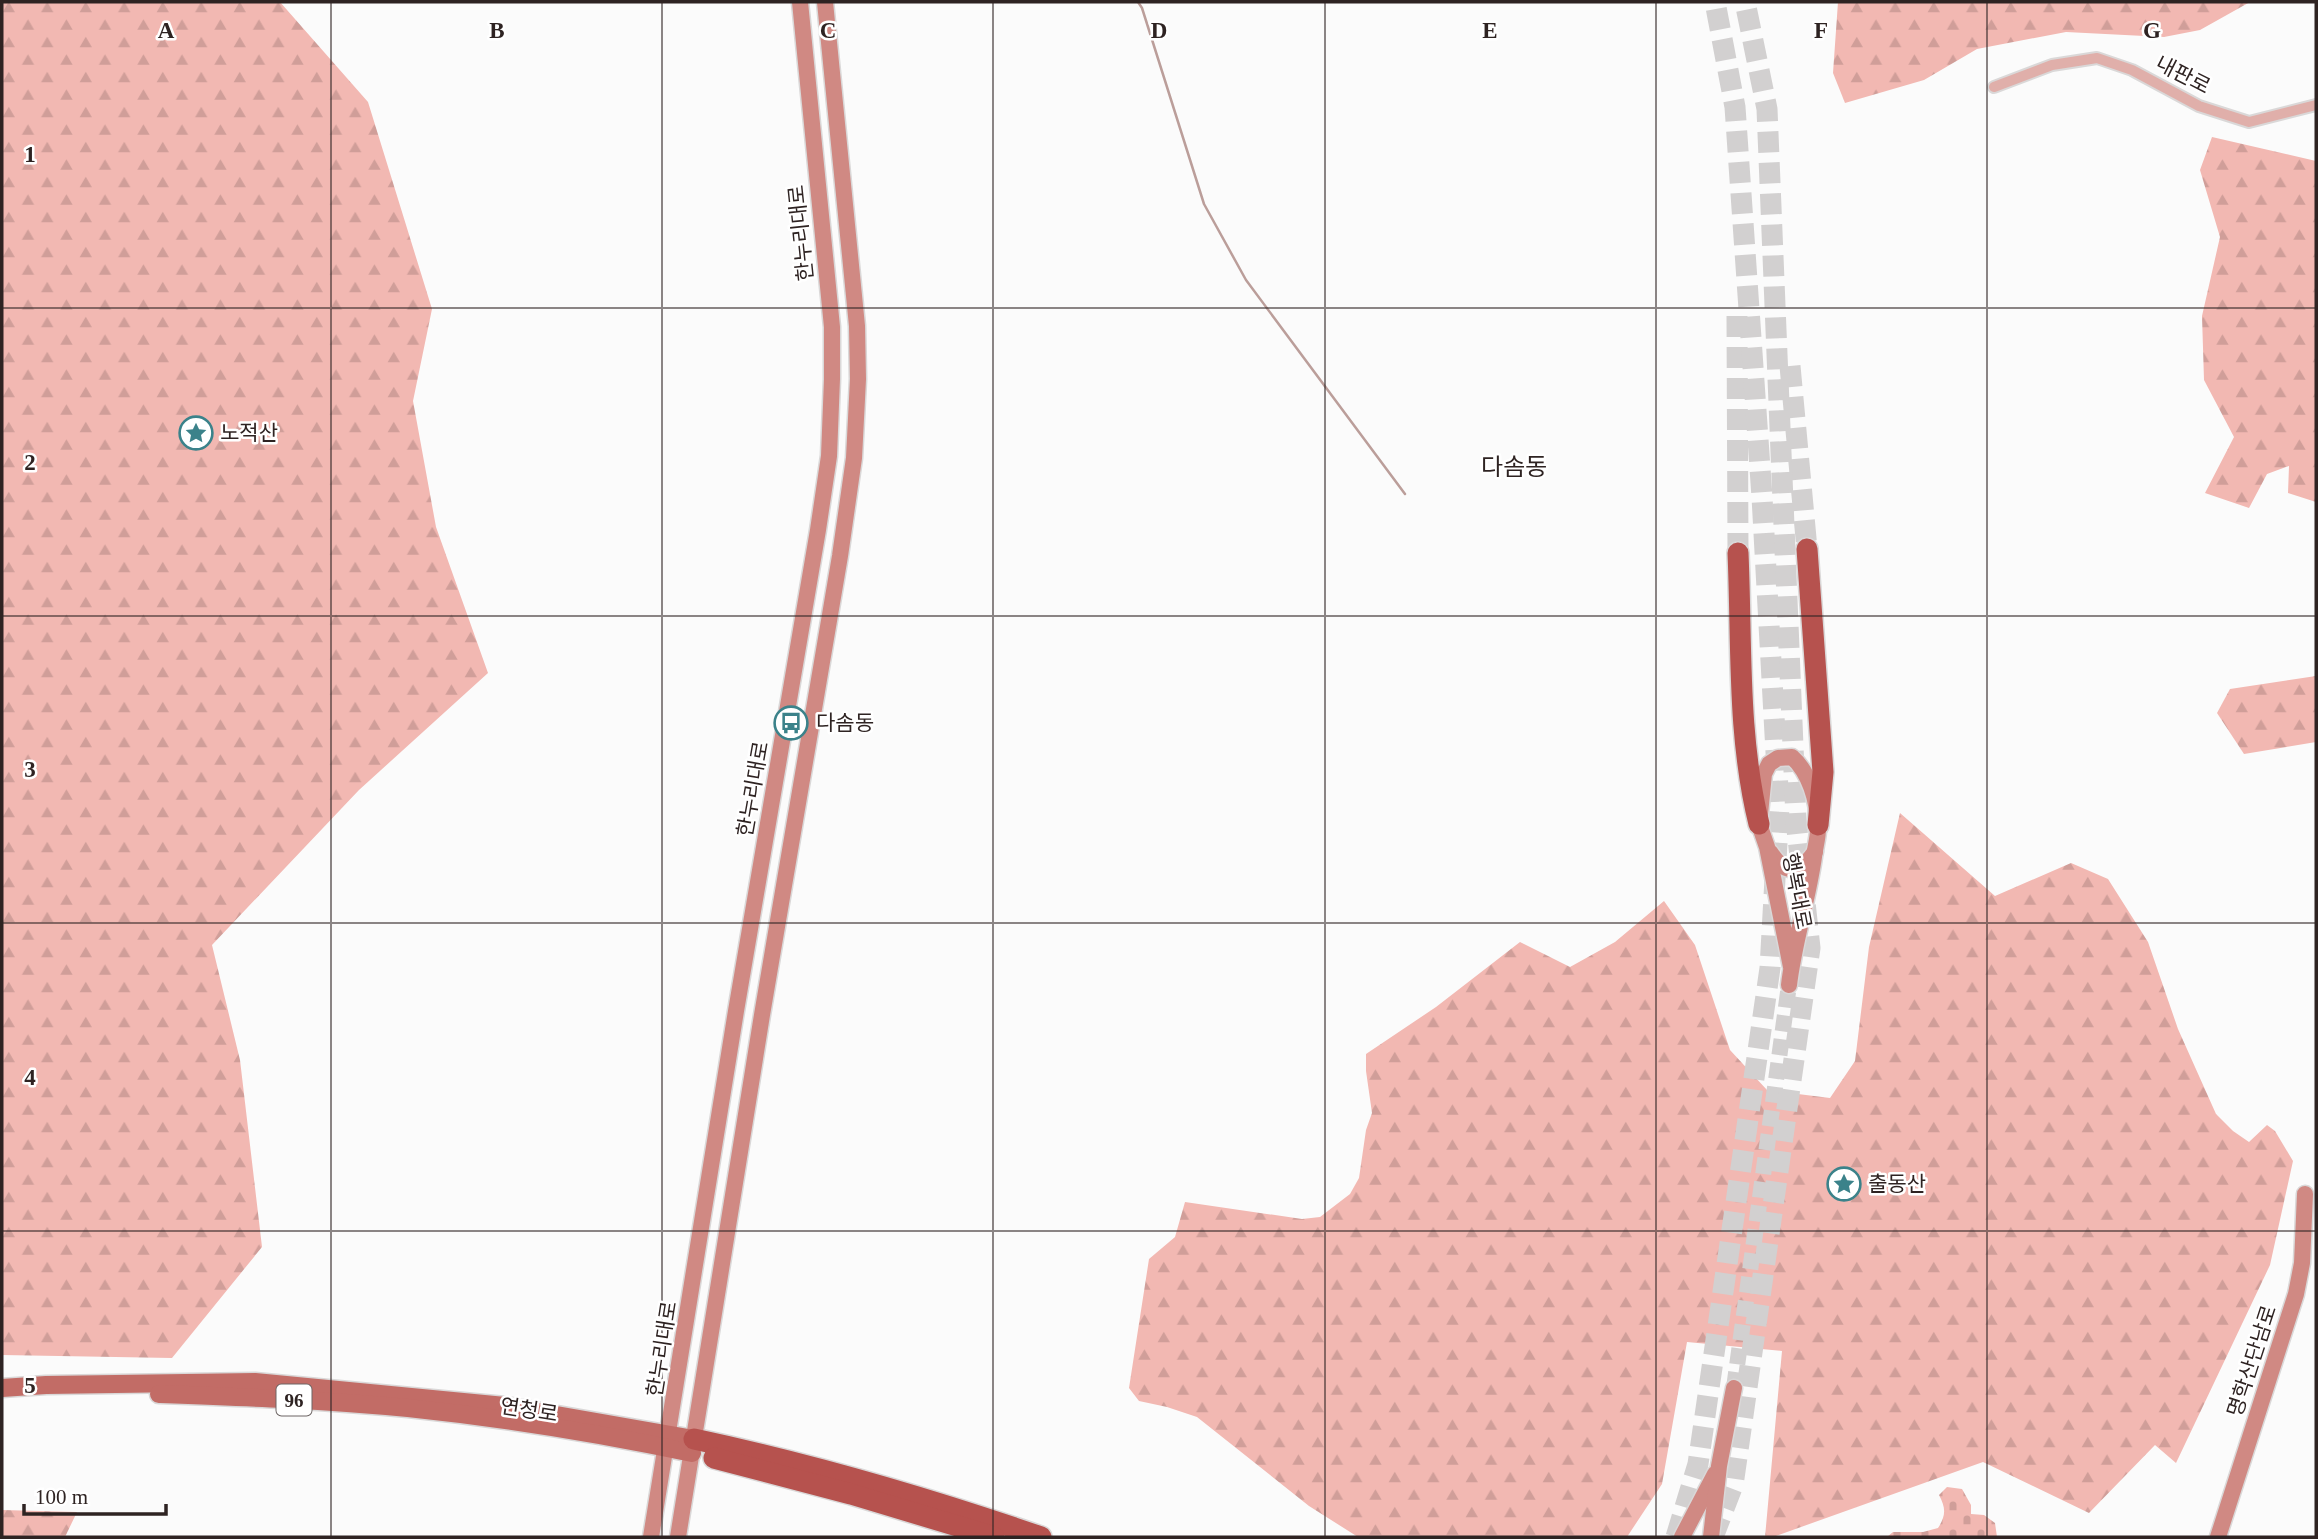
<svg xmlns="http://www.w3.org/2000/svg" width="2318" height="1539" font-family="'Times New Roman','Noto Sans KR',serif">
	<defs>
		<pattern id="forest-firs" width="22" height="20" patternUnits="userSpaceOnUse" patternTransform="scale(1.75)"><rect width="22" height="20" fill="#f2b8b2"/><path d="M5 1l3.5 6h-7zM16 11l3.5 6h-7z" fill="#d09e99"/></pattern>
		<pattern id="cemetery-stones" width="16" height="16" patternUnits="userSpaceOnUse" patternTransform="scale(1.75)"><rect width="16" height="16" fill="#f2b8b2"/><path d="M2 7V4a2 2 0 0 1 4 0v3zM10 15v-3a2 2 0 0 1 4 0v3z" fill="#d09e99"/></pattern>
	</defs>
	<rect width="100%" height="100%" fill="#fbfbfb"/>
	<g fill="url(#forest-firs)">
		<path d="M2,2h278l88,100 64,207 -19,92 23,126 52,146 -129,117 -147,155 28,115 22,187 -90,111 -170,-3z"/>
		<path d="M1838,2h412l-50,28 -36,7 -98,-5 -89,17 -53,31 -79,23 -12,-30z"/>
		<path d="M2212,137l104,24v341l-28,-9 1,-27 -22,8 -18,34 -44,-15 29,-56 -30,-57 -2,-64 18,-79 -20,-67z"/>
		<path d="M2316,676v66l-72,12 -27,-41 13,-24z"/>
		<path d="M1900,813l95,83 76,-33 37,16 40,63 30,87 38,85 17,17 16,11 18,-17 8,6 18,30 -23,104 -94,198 -21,-18 -66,68 -106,-51 -210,75h-8l17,-186 -95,-9 -25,142 -35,53h-269l-49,-31 -112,-89 -30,-10 -28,-6 -10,-13 20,-129 26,-22 10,-35 117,17 18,-2 30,-23 9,-16 7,-48 6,-17 -6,-42v-17l70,-47 84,-65 50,25 45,-25 49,-41 31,44 35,105 37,40 63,8 25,-37 14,-114z"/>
		<path d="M2,1510l75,2 -12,25h-63z"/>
	</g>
	<path fill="url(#cemetery-stones)" d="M1947,1487l15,2 9,16v9l13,1 11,8 2,14h-110l6,-5h30l15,-4c8,-12 8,-20 1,-33z"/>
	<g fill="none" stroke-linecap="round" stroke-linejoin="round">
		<path stroke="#bb9e9a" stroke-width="2.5" d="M1138,2l4,6 62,196 42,76 159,214"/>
		<path stroke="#d2d0d0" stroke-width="16" stroke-dasharray="16 8" stroke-linecap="butt" d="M1734,1388l55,-403"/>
		<g stroke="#d2d0d0" stroke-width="21" stroke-dasharray="21 10" stroke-linecap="butt">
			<path d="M1737,316l1,237"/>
			<path d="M1790,366l17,183"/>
			<path d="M1676,1537l22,-73 72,-496 9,-161 -17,-310 -27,-390 -20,-105"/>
			<path d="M1713,1537l20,-52 77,-537 -14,-128 -29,-711 -22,-107"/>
		</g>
		<defs>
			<path id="street" d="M1994,87l58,-22 45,-7 35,12 67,36 50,16 67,-17"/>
			<g id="secondary">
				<path d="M1770,852c16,24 29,22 45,0"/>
				<path d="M1789,985c5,-43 19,-85 25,-128 1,-10 5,-22 4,-32 0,-24 -9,-53 -26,-68l-14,1 -9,6 -5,10 -5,50 8,23 24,120"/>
				<path d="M651,1537l85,-526 82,-481 11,-74 3,-77v-52l-32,-325"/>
				<path d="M678,1537l84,-522 78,-459 14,-98 4,-79 -1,-53 -32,-324"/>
				<path d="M1682,1537l33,-63"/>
				<path d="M1711,1537l8,-71 15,-78"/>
				<path d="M2218,1537l78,-243 6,-31 3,-69"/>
			</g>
			<g id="primary">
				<path d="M2,1388l44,-3 209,-3 250,24 189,33"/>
				<path d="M159,1394c83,3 167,6 249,14 96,10 190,25 284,45"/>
			</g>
			<g id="highway">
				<path d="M1807,549l16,223 -5,53"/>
				<path d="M1738,553c4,91 -1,182 21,271"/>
				<path d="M694,1439c117,25 234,59 347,98"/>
				<path d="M714,1458l137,36 143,43"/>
			</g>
		</defs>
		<use href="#street" stroke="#dad8d8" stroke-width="14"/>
		<use href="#secondary" stroke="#dad8d8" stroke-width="19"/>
		<use href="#primary" stroke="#dad8d8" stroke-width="21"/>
		<use href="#highway" stroke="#dad8d8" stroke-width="24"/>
		<use href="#street" stroke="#e0afaa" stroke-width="10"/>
		<use href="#secondary" stroke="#d08983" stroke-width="16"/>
		<use href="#primary" stroke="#c26c66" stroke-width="18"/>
		<use href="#highway" stroke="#b6524e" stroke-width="21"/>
	</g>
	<path fill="none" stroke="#2e2322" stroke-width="2" stroke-opacity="0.55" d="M331,2v1535M662,2v1535M993,2v1535M1325,2v1535M1656,2v1535M1987,2v1535M2,308h2314M2,616h2314M2,923h2314M2,1231h2314"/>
	<defs>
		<symbol id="sight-ring" viewBox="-11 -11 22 22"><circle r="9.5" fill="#fff" stroke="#3b828a" stroke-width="1.5"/><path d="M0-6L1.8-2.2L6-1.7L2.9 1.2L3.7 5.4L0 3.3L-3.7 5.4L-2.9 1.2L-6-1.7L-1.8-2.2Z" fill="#3b828a"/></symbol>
		<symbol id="bus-ring" viewBox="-11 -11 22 22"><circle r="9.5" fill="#fff" stroke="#3b828a" stroke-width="1.5"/><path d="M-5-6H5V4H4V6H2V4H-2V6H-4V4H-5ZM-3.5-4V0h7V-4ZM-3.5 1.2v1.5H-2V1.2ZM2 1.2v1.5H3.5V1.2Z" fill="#3b828a"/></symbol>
	</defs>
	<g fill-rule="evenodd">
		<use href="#sight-ring" x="177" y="414" width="38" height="38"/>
		<use href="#bus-ring" x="772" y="704" width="38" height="38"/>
		<use href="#sight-ring" x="1825" y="1165" width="38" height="38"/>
	</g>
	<g text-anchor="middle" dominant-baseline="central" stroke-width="5" stroke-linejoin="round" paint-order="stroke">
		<rect fill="#fff" stroke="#6d6564" stroke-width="2" x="276.5" y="1384.5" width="35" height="31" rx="5"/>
		<g font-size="19" font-weight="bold" fill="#2e2322">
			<text x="294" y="1400">96</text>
		</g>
		<g font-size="21" fill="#2e2322" stroke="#fff">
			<text transform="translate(2183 75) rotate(27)">내판로</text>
			<text transform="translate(801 233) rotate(-96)">한누리대로</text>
			<text transform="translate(753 789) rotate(-80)">한누리대로</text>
			<text transform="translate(1797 891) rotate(79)">행복대로</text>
			<text transform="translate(662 1349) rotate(-81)">한누리대로</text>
			<text transform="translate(2252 1361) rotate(-72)">명학산단남로</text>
			<text transform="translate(529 1410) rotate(9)">연청로</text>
		</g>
		<g font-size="21" fill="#2e2322" stroke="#fff" text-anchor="start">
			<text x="220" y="433">노적산</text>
			<text x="816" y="723">다솜동</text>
			<text x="1868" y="1184">출동산</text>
		</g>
		<g font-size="24" fill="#2e2322" stroke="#fff">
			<text x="1514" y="467">다솜동</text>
		</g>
	</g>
	<g font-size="23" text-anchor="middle" font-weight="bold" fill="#2e2322" stroke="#fff" stroke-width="5" stroke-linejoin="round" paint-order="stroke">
		<text x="166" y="38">A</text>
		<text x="497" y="38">B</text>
		<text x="828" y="38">C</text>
		<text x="1159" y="38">D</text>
		<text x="1490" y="38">E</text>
		<text x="1821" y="38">F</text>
		<text x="2152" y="38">G</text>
		<text x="30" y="162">1</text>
		<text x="30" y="470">2</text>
		<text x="30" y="777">3</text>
		<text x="30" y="1085">4</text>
		<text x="30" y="1393">5</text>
	</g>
	<rect width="2318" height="1539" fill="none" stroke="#2e2322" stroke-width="7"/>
	<path d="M24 1504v10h142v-10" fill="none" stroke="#2e2322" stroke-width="3.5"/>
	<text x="35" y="1504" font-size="21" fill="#2e2322" stroke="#ffffff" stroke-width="5" paint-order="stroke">100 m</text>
</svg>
